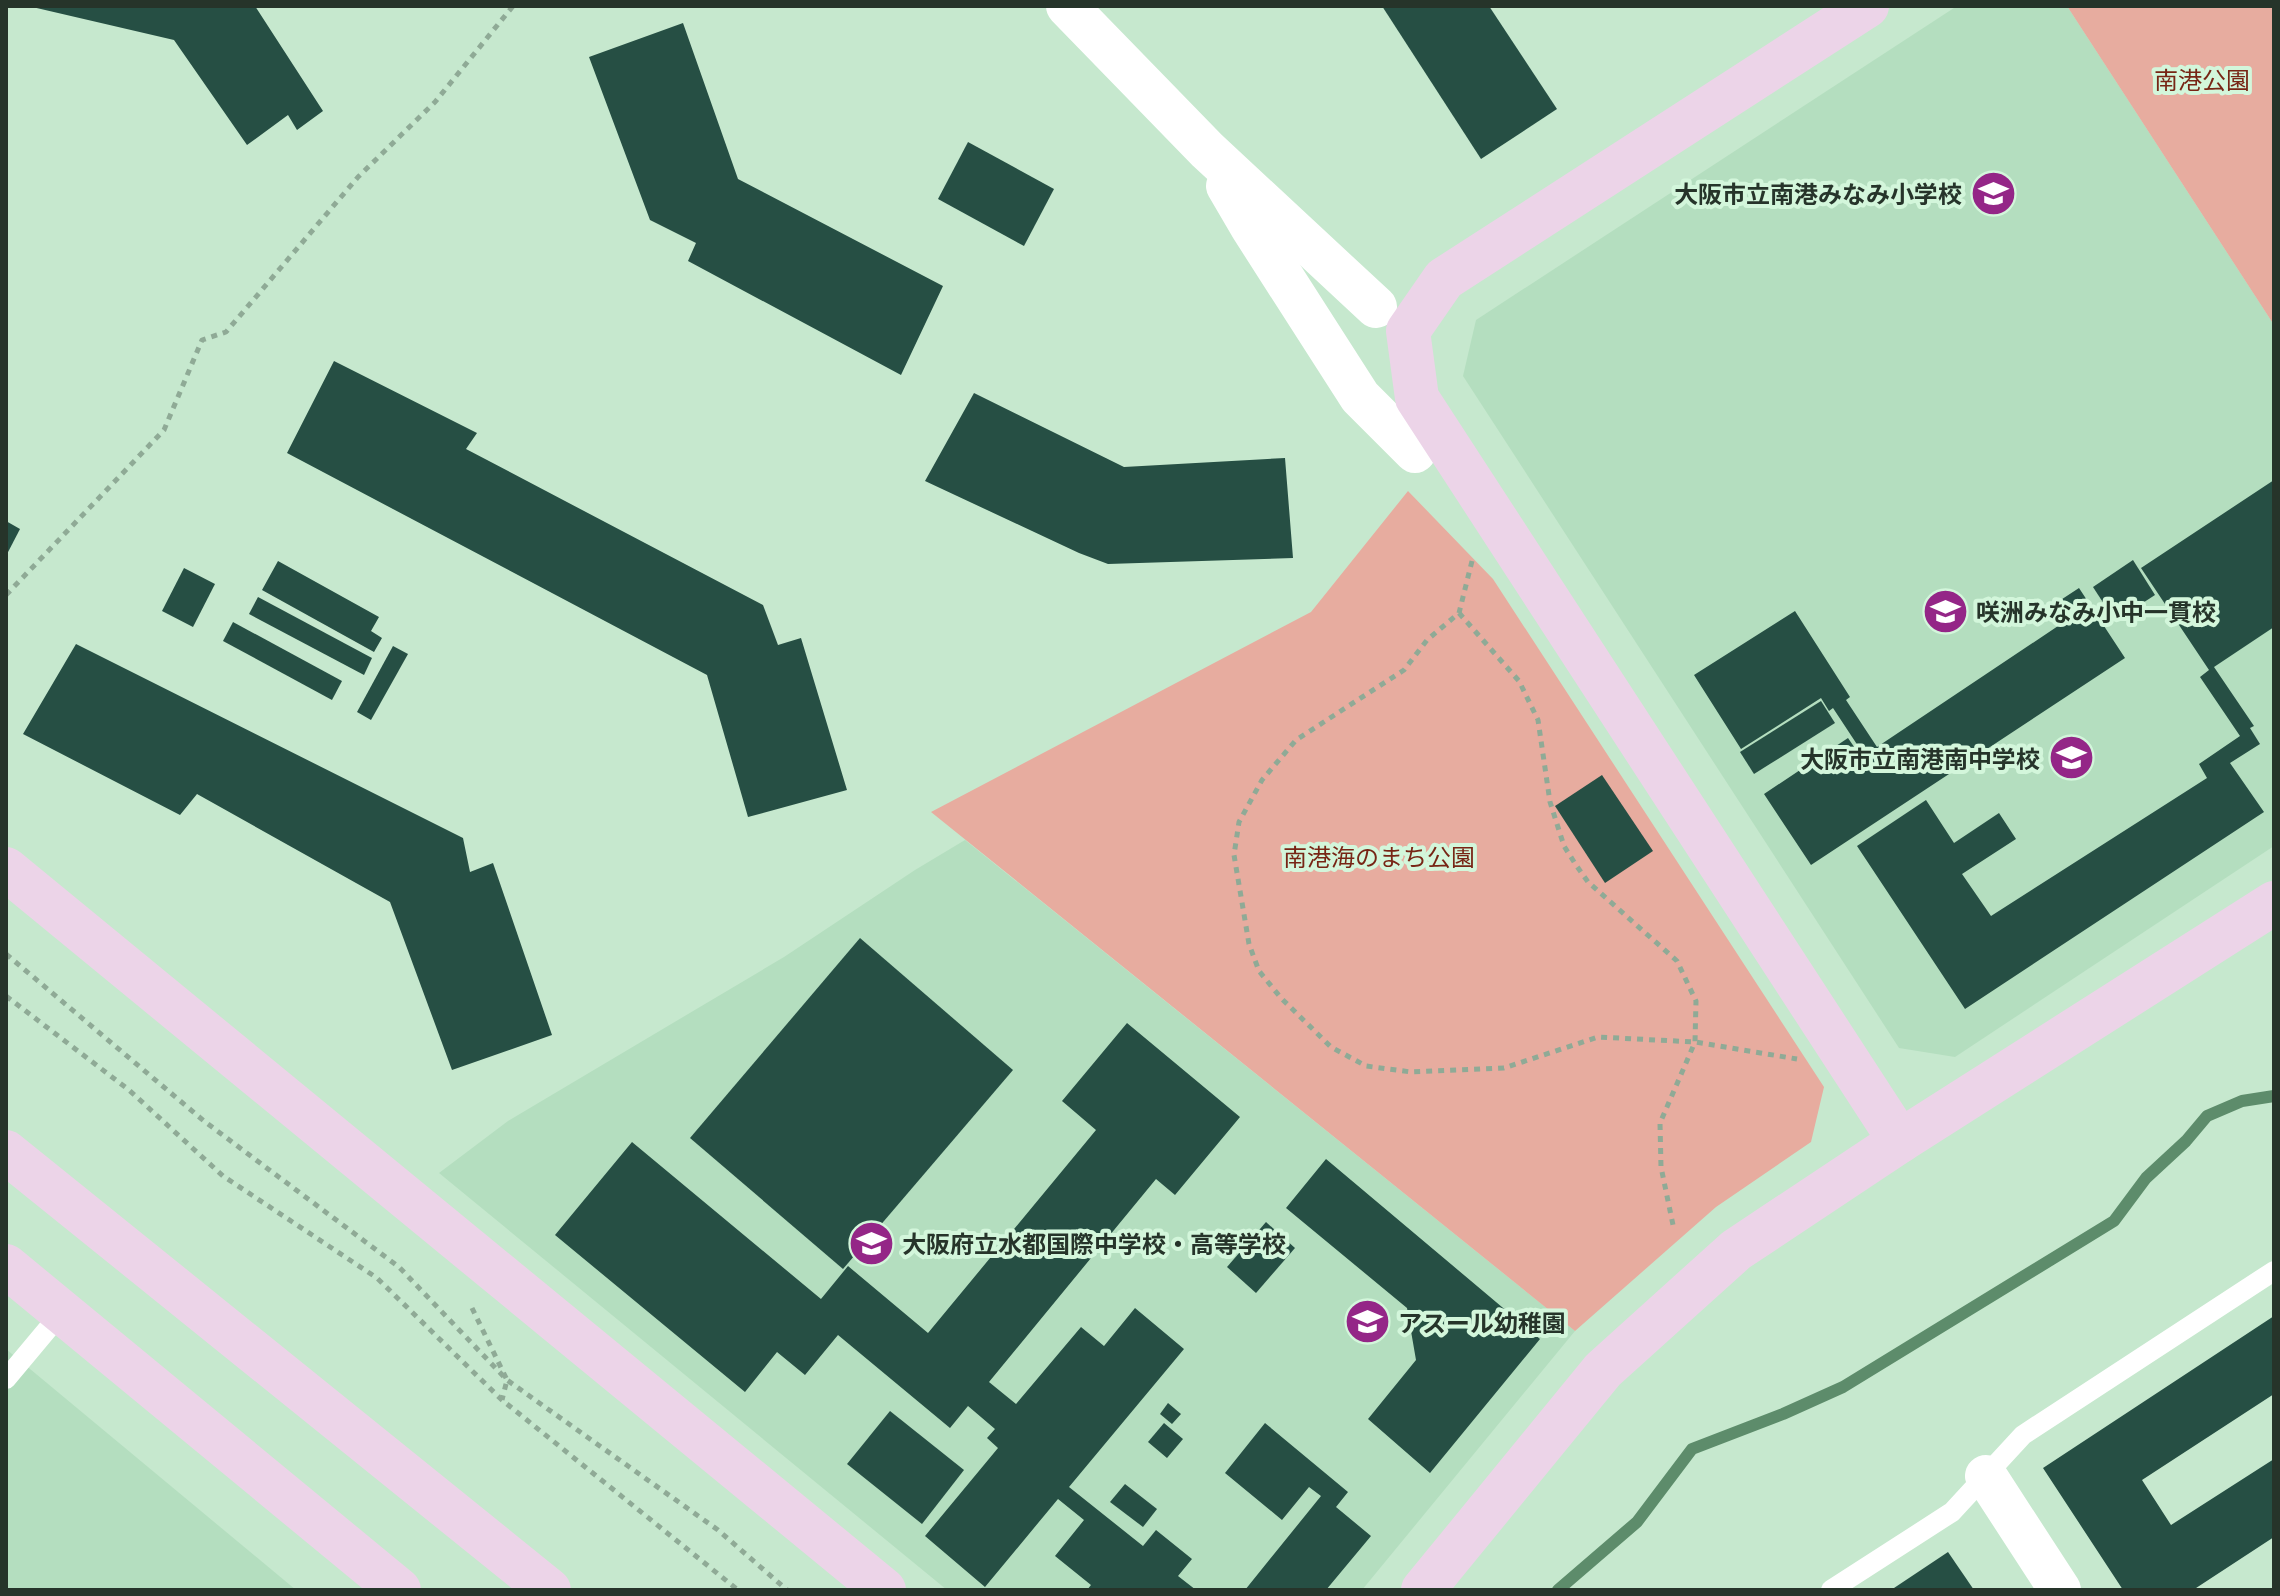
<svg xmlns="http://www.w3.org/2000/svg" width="2280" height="1596" font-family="'Open Sans','Noto Sans JP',sans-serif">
	<rect width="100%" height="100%" fill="#c6e8ce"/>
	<g fill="#b4debf">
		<path d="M1957,6h110l207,319v521l-319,211 -56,-9 -436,-672 13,-56z"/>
		<path d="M965,840l610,491 -213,259h-415l-508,-417 69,-52 276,-164 131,-87z"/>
		<path d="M6,1349l290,241h-290z"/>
	</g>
	<g fill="#e7ac9f">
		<path d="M2067,6h207v319z"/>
		<path d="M1408,491l85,88 331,508 -13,55 -95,65 -141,124 -644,-519 380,-200z"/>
	</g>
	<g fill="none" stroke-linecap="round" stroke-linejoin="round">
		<path stroke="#5d8c6b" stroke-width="12" d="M1558,1590l79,-68 55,-73 91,-35 60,-27 271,-166 32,-43 40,-37 21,-25 35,-15 32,-5"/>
	</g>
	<g fill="#264f44">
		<path d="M28,6h227l68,105 -26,19 -9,-15 -41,30 -73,-105z"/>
		<path d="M1382,6h107l68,103 -76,50z"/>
		<path d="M683,23l55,156 205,107 -42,89 -213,-114 8,-18 -46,-23 -61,-163z"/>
		<path d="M968,142l86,47 -30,57 -86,-47z"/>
		<path d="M334,361l143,72 -11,16 297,156 15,40 23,-7 46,152 -99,27 -41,-142 -420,-222z"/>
		<path d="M974,393l150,74 161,-9 8,100 -185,6 -29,-11 -154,-72z"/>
		<path d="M2274,480v147l-60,40 40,59 -4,2 10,16 -30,19 34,49 -299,197 -108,-163 69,-46 28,43 45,-30 17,26 -54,35 29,42 216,-138 -8,-14 41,-28 -40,-59 9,-7 -68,-102z"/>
		<path d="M6,521l14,8 -14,27z"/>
		<path d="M2133,560l22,35 -40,26 -22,-34z"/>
		<path d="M278,561l101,56 -8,14 11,7 -8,14 -112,-62z"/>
		<path d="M184,568l31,16 -22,43 -31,-16z"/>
		<path d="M2079,588l46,70 -314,207 -47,-71 84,-56 13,19 3,-2 -31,-47 -4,3 -8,-13 -80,51 -47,-74 101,-64 55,86 -4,3 31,47 184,-123 -11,-17z"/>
		<path d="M258,597l114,61 -8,17 -115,-61z"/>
		<path d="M233,622l109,59 -10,19 -109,-59z"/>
		<path d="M76,644l387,194 7,34 23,-9 59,172 -100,35 -62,-168 -193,-108 -17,21 -157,-81z"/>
		<path d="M393,646l15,8 -37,66 -14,-8z"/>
		<path d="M1821,701l14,22 -81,51 -14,-22z"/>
		<path d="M1602,775l51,76 -48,32 -50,-77z"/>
		<path d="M860,938l153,132 -170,199 -153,-131z"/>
		<path d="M1127,1023l113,94 -65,78 -19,-16 -167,203 27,22 65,-77 23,19 31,-38 49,41 -115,138 74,59 13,-16 36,29 -14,17 18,14h-109l4,-5 -36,-29 29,-36 -26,-21 -73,88 -60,-51 73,-88 -11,-10 8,-9 -27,-23 -18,22 -112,-93 -33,40 -28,-23 -32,40 -190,-157 77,-93 189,157 27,-33 80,67 168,-203 -34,-29z"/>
		<path d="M1326,1159l214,180 -110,134 -62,-54 48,-59 -9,-52 -121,-100z"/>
		<path d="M1266,1222l29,26 -39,45 -29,-26z"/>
		<path d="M2274,1316v78l-132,86 29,45 103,-66v78l-81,53h-70l-80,-122z"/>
		<path d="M1168,1403l13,11 -9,10 -12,-10z"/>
		<path d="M890,1411l74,59 -42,54 -75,-60z"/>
		<path d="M1164,1423l19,16 -16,19 -19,-16z"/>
		<path d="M1265,1423l83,69 -12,15 35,29 -45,54h-81l76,-94 -12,-9 -27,33 -57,-47z"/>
		<path d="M1125,1484l32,25 -14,18 -33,-25z"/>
		<path d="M1948,1552l26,38h-83z"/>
	</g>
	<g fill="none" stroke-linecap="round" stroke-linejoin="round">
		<g stroke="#8faa96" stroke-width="5" stroke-dasharray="6 6" stroke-linecap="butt">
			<path d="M1472,561l-13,52 -32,27 -23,30 -108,70 -34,40 -23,42 -5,33 15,89 10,27 22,27 50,49 35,19 45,6 93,-4 94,-31 97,5 102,17"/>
			<path d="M6,595l158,-165 38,-90 24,-8 132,-155 77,-75 78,-96"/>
			<path d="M1459,613l60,68 19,39 12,82 14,44 12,19 12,17 89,79 19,40 -1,41 -35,81 1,44 12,58"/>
			<path d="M6,954l198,167 195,146 108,113 211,150 69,60"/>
			<path d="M6,996l123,94 94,86 154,102 125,122 236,190"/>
			<path d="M472,1308l35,72 -5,20"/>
		</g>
		<g stroke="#fff" stroke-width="20">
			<path d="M6,1379l56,-67"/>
			<path d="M1831,1590l121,-78 71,-77 251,-164"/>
		</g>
		<g stroke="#fff" stroke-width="42">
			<path d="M1067,6l140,144 169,157"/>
			<path d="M1227,186l24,41 109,170 55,55"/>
			<path d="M1986,1476l74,114"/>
		</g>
		<g stroke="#ecd4e8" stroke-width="44">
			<path d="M1867,6l-423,273 -36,52 9,67 483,743"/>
			<path d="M6,869l878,721"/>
			<path d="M6,1152l543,438"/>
			<path d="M6,1266l393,324"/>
			<path d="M1423,1590l180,-220 133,-120 164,-109 374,-238"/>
		</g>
	</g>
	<defs>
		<symbol id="school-disc" viewBox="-11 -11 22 22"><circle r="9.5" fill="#942687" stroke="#d3f6db"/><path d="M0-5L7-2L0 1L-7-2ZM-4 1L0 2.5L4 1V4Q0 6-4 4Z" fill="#fff"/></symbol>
	</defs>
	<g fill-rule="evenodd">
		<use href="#school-disc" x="1968" y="168" width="51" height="51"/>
		<use href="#school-disc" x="1920" y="586" width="51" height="51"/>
		<use href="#school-disc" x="2046" y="732" width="51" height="51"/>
		<use href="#school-disc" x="846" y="1218" width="51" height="51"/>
		<use href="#school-disc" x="1342" y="1296" width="51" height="51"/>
	</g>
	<g text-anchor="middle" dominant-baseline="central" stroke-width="8" stroke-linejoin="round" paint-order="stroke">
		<g font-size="24" fill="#772515" stroke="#d3f6db">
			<text x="2202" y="79">南港公園</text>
			<text x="1379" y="856">南港海のまち公園</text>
		</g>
		<g font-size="24" font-weight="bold" fill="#26342a" stroke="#d3f6db" text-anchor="start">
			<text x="1962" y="193" text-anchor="end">大阪市立南港みなみ小学校</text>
			<text x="1976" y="611">咲洲みなみ小中一貫校</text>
			<text x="2040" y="758" text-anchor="end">大阪市立南港南中学校</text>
			<text x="902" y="1243">大阪府立水都国際中学校・高等学校</text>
			<text x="1398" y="1322">アスール幼稚園</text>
		</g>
	</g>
	<rect width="2280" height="1596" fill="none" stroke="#26342a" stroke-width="16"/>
</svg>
